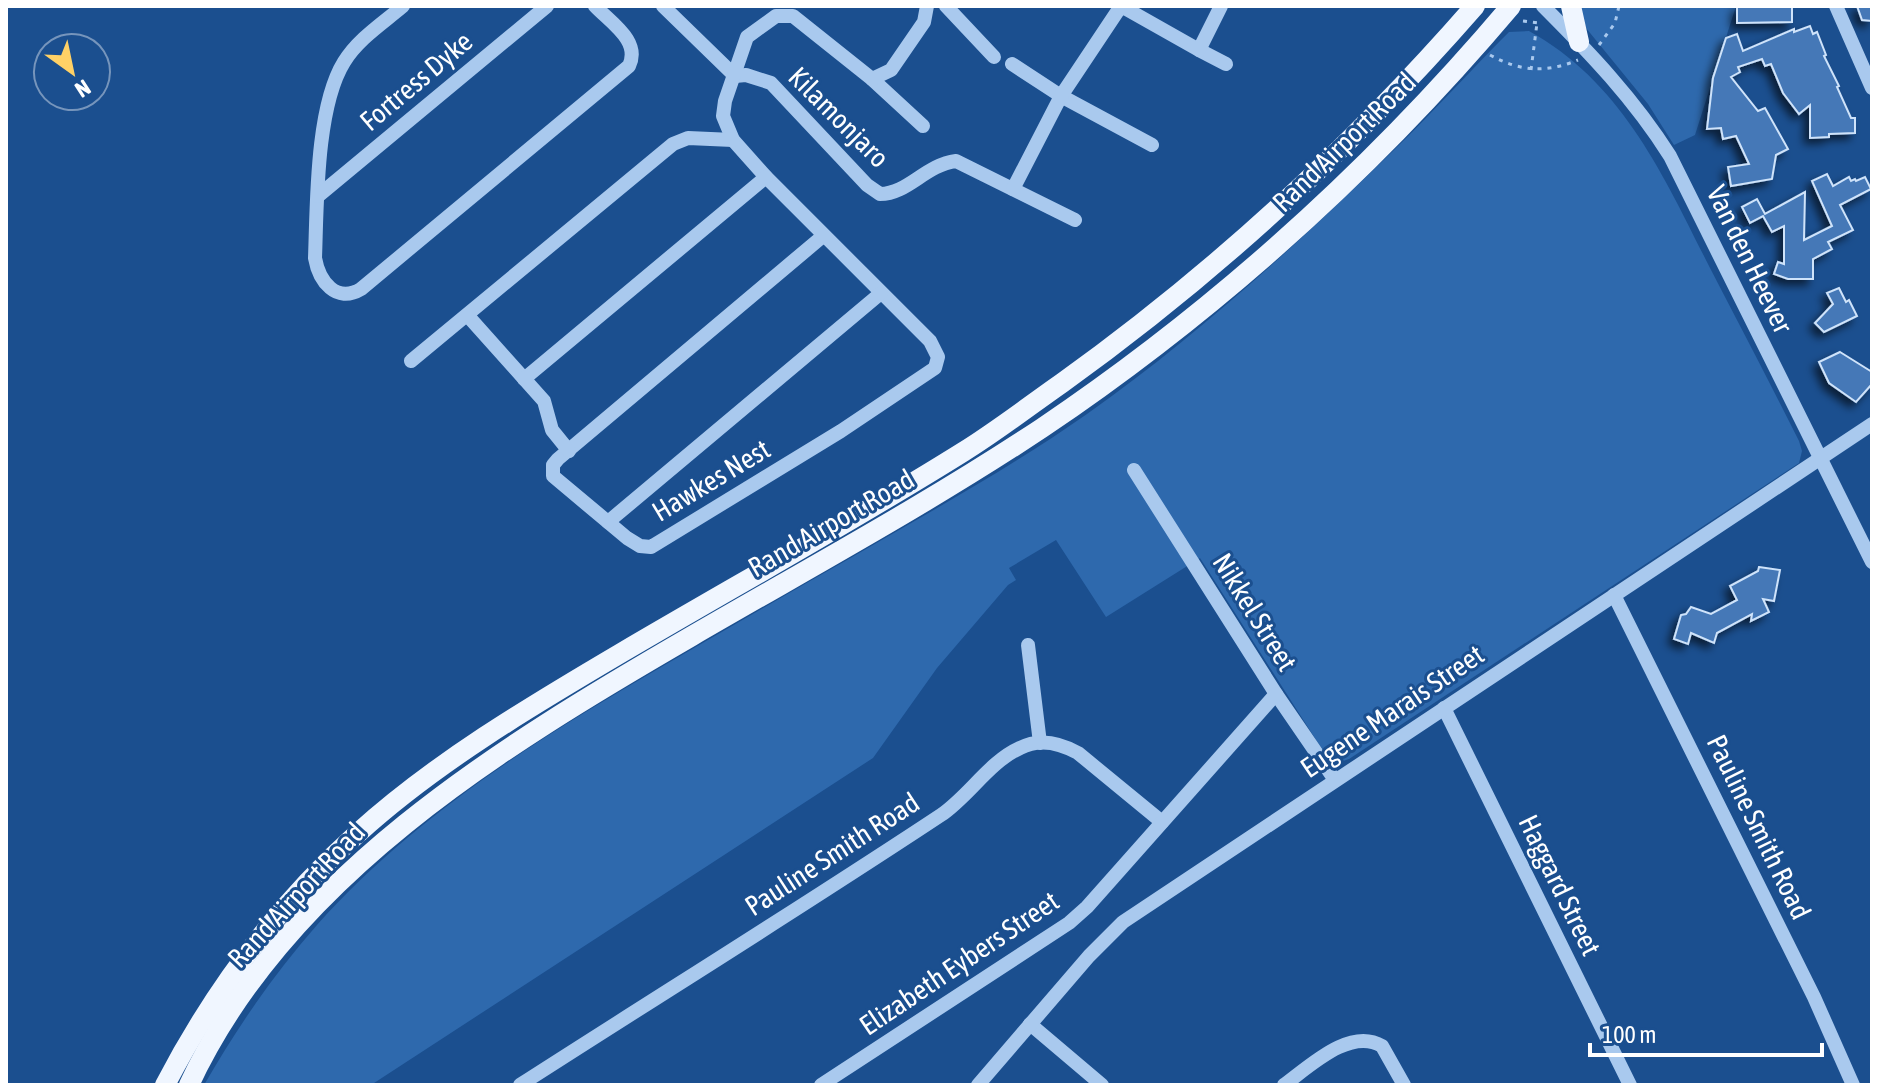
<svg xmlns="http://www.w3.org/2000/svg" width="1878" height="1091" font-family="'Asap Condensed',sans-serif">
	<defs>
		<filter id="shadow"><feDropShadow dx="-5.5" dy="5.5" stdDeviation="4" flood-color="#0009"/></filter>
	</defs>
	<rect width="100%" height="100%" fill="#1b4f8f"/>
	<g fill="#2e69ad">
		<path d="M1579,6h157l-41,129 -21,10 -26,-41 -62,-76z"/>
		<path d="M1529,31c94,52 135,146 181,237 30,58 60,115 89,173l3,10 -3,12 -450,296 -9,3 -9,-2 -13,-17 -118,-185 -94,59 -50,-77 -47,28 7,12 -8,5 -71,83 -64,90 -502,327h-167c33,-57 69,-110 113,-160 96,-108 222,-187 346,-259 61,-35 122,-71 184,-106 81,-47 163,-92 240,-146 110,-78 213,-172 309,-266 39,-38 75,-78 113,-116z"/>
	</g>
	<g fill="#4478b7" stroke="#cfe3fa" stroke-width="2" filter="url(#shadow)">
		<path d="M1739,6h53v16l-55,1v-16z"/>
		<path d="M1857,6h15v15l-10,-1z"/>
		<path d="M1810,26l3,8 4,-2 9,23 -2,1 15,30 -2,1 14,31h4v15l-26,1v3l-19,1v-33l-11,9 -16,-21 -12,-29 -6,2 -3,-7 -24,8 2,5 -9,5 27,34 7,-3 23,41 -12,6 -4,24 -41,7 -3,-19 21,-3 -13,-28 -13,3 -2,-11 -14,1 6,-51 13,-40 11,-4 6,17 51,-22v3z"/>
		<path d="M1827,174l6,12 16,-9 2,4 4,-2 1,2 9,-4 6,12 -31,16 13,25 -25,12 4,7 -19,10v20h-25l-14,-5 4,-12 6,2v-38l-12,6 -9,-16 -13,7 -8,-16 15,-8 8,15 40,-22 -1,48 28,-14 -20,-45z"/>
		<path d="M1839,288l7,14 3,-2 8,16 -33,16 -9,-9 18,-19 -6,-11z"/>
		<path d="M1840,352l32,20v12l-16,18 -27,-19 -10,-21z"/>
		<path d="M1759,567l21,3 -6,31 -11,-2 6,13 -18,9 1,-7 -35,19 -3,10 -23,-10 -3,11 -14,-5 7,-24 5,-1 5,-7 20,7 26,-14 -7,-14 28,-15z"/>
	</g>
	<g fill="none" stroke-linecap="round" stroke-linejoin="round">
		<g stroke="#a9c9ee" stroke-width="3" stroke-dasharray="4 6" stroke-linecap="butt">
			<path d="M1523,21l16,2"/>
			<path d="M1599,45l16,-22 4,-17"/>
			<path d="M1490,55c31,17 56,18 88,5"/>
			<path d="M1531,70l6,-47"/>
		</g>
		<g stroke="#a9c9ee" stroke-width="14">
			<path d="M403,6c-20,17 -45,33 -59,56 -28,45 -27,142 -29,196 4,23 21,46 46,31l268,-223c12,-25 -18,-43 -34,-60"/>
			<path d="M663,6l72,70"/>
			<path d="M946,6l48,51"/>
			<path d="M1543,6c47,47 91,93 127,150l202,406"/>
			<path d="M1836,6l36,82"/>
			<path d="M1199,50l27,14"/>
			<path d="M1012,64l49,32 91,49"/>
			<path d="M735,76l11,-1 25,8 96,102 13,9c28,0 45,-29 76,-33l119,59"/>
			<path d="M872,79l51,47"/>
			<path d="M1013,189l48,-93 60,-90 78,44 22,-44"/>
			<path d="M318,196l229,-190"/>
			<path d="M823,236l-265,223 -5,6v11l74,62 13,8 11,1 190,-116 94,-63 3,-11 -8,-16 -164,-164 -33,-37 -10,-24 2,-15 22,-64 29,-21h17l79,63 19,-9 33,-48 3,-16"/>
			<path d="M468,316l76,85 8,29 17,21"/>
			<path d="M411,361l262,-217 15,-6 45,2"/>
			<path d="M524,379l242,-202"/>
			<path d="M1134,470l142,224 59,86"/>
			<path d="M608,522l273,-229"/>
			<path d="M1614,595l200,402 39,88"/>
			<path d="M1028,645l12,98"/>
			<path d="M1444,708l186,377"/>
			<path d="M1030,1024l72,61"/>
			<path d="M520,1085c140,-90 282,-178 421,-270 28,-19 48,-53 79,-67 19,-10 40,-5 58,5l84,69"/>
			<path d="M821,1085l248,-162 18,-16 189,-213"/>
			<path d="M978,1085l111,-129 34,-34 749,-498"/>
			<path d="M1284,1085c26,-19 66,-58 98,-39l22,39"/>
		</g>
		<g stroke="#f0f6ff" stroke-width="20">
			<path d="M1571,6l8,36"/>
			<path d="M165,1085c49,-94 114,-181 193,-252 77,-70 173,-127 263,-180 114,-67 230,-131 342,-201 34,-21 66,-46 99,-69 152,-109 290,-236 413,-377"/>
			<path d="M189,1085c96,-207 313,-339 503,-449 117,-68 237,-133 350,-208 175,-118 333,-261 469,-422"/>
		</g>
	</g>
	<g text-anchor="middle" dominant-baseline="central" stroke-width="6" stroke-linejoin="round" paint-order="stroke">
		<g font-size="28" fill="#fff" stroke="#1b4f8f">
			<text transform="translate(416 81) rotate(-40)">Fortress Dyke</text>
			<text transform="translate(839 117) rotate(45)">Kilamonjaro</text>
			<text transform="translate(1344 142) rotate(-44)">Rand Airport Road</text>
			<text transform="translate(1750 259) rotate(64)">Van den Heever</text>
			<text transform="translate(711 480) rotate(-31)">Hawkes Nest</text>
			<text transform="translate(831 523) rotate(-30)">Rand Airport Road</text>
			<text transform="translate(1255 612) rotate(58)">Nikkel Street</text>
			<text transform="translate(1392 711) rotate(-34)">Eugene Marais Street</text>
			<text transform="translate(1759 827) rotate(64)">Pauline Smith Road</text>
			<text transform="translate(832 854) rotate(-33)">Pauline Smith Road</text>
			<text transform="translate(1560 885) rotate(64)">Haggard Street</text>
			<text transform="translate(296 895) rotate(-47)">Rand Airport Road</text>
			<text transform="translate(959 963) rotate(-34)">Elizabeth Eybers Street</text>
		</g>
	</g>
	<rect width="1878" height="1091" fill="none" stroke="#ffffff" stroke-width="16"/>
	<g transform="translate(72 72) rotate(147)"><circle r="38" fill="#1b4f8f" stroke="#7695bc" stroke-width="2"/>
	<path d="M0-6L14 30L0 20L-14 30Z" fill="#ffd166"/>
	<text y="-12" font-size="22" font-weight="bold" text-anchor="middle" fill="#ffffff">N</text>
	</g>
	<path d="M1590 1043v12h232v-12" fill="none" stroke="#ffffff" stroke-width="4"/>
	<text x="1602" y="1043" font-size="24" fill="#ffffff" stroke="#1b4f8f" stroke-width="6" paint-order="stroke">100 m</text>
</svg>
